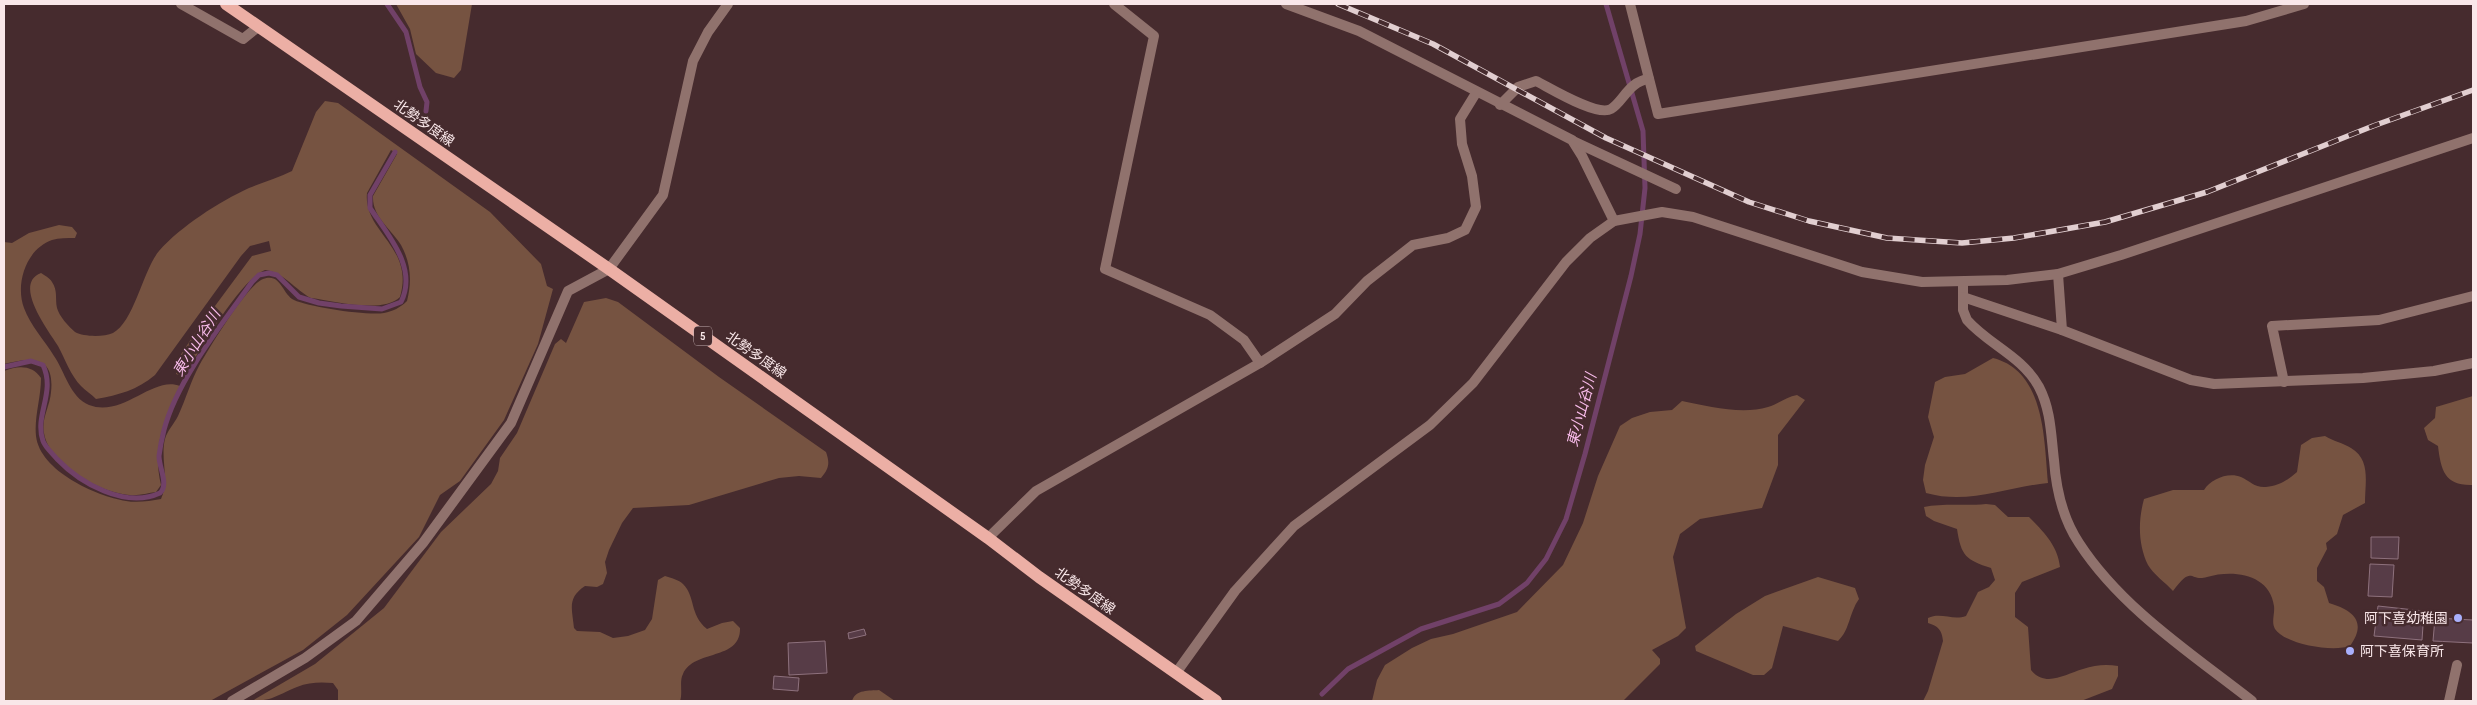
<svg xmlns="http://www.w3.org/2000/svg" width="2477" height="705" font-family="'Sofia Sans Condensed','Noto Sans JP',sans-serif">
	<rect width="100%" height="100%" fill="#462b2e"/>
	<g fill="#765341">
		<path d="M396,4h76l-11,66 -7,8 -18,-5 -20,-19 -6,-25z"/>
		<path d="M325,101l13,2 152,109 51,52 6,22 6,3 -15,55 -34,76 -44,61 -20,14 -21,42 -72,78 -44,35 -93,51h-206v-330c14,-6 29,-6 37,7 0,20 -7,39 -5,58 4,35 60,60 90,65 11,2 24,0 35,-2 9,-19 -1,-40 4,-60 2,-8 9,-15 13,-23 8,-17 13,-36 22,-52 10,-17 47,-79 63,-85 18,-7 19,15 31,21 15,7 74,16 90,13 9,-2 16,-5 23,-12 5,-19 4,-38 -6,-56 -10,-16 -29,-28 -28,-49l24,-42 -6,-4 -24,43c-4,39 48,54 33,104 -17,17 -66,4 -89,1 -16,-8 -27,-26 -46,-28 -25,10 -66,81 -81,107l-8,-3 2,-15 17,-26 57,-77 19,-5 -2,-10 -19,5 -9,10 -86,119c-18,15 -36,20 -59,24 -5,-5 -10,-8 -15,-13 -10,-10 -16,-27 -23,-40 -9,-15 -46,-62 -17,-73 3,2 9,5 11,9 6,9 3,17 5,26 2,8 12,19 18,24 9,5 29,5 38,1 21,-11 30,-63 46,-82 22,-25 60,-49 90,-63 14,-6 29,-10 43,-17l24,-59z"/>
		<path d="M59,225l13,2 5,6 -2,5c-8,0 -16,0 -23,2 -26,9 -37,44 -28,68 6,17 21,33 30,48 11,16 16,41 35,49 34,13 64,-30 91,-19 -16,35 -28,60 -19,99l-5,7c-8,1 -18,4 -26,3 -29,-2 -81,-30 -86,-62 -3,-14 6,-27 7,-41 4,-37 -20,-35 -47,-28v-122l8,1 17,-10z"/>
		<path d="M606,298l12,4 101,75 107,75c4,11 3,17 -5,26l-22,-2 -20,2 -90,27 -56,3 -11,15 -13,27 -4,12 2,11 -4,11 -6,3 -12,-1c-18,12 -13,22 -11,42l3,3 23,1 13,6 15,-2 17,-6 7,-11 6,-39 7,-4c6,2 14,4 18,8 13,13 6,30 24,45l15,-6 11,-2 7,7c1,33 -46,21 -57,46 -4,7 0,19 -3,27h-342v-11l-5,-7c-12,-1 -24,-1 -36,4 -18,7 -24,14 -45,14l63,-37 69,-56 57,-76 50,-48 7,-13 2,-13 17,-25 38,-89 6,-5 5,4 18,-41z"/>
		<path d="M1993,358c52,13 51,81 55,125 -42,4 -79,22 -122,10l-3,-13 2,-15 9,-28 -6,-20 7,-35 10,-5 20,-3z"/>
		<path d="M1797,395l8,5 -27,35v30l-16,43 -62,11 -20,15 -7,23 13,71 -8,8 -26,14 8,9v5l-37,37h-251l5,-21 8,-15 27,-17 19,-9 22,-5 64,-22 46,-47 20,-42 15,-47 22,-50 12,-8 18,-6 22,-2 10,-9c26,5 59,14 86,6 10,-3 18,-10 29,-12z"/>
		<path d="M2473,396v89c-28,1 -32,-14 -35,-39l-10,-6 -4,-12 11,-10 1,-11z"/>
		<path d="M2325,436c8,5 18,7 26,12 20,12 14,34 14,55l-22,12 -6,19 -11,9 1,6 -10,19v13l7,6 5,16c23,7 39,18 21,43 -17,6 -64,-1 -75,-17 -4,-7 0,-15 -1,-23 -4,-32 -41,-37 -67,-29 -18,5 -14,-13 -34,14 -7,-8 -20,-17 -25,-26 -10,-21 -10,-44 -4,-66l29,-9h31c7,-11 24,-18 37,-13 9,4 14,11 25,10 13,-1 22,-7 31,-15l4,-27 11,-7z"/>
		<path d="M1986,504l9,1 13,12h21c14,14 29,29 31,50l-38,15 -7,11v24l13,10 3,43c15,18 34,4 52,-1 12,-4 23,-5 35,-3v10l-6,13 -31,12h-158l5,-10 15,-50c-1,-11 -5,-15 -15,-18v-5c13,-6 25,3 38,-2l12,-24 11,-5 6,-7 -4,-12c-25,-8 -30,-12 -34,-39l-23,-8 -8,-5 -2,-9c18,-4 43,-1 62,-3z"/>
		<path d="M1818,577l37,11 4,11c-10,14 -9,31 -21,42l-55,-15 -11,42 -8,7h-11l-57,-24 -1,-5 41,-32 29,-18z"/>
		<path d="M879,690l16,11h-43c4,-12 17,-10 27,-11z"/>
	</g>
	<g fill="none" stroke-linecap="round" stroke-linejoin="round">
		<g stroke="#714168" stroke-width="5">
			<path d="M387,4l19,28 14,55 7,15 -1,9"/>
			<path d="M4,367l27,-6 12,4c13,28 -9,50 0,76 2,6 9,12 14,18 23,24 68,50 103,34 9,-9 -1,-25 -1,-37 1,-8 3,-18 5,-26 13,-50 58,-106 88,-148l7,-7 10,-2 8,2 22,22 20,6 22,3 41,3 19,-7c17,-34 -13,-67 -31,-94v-13l25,-43"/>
			<path d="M1322,694l26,-25 73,-40 78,-25 28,-21 19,-24 20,-40 19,-65 46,-178 9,-42 5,-46 -2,-57 -37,-127"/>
		</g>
	</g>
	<g fill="#573c47" stroke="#8e717d">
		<path d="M2371,537h28l-1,22 -27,-1z"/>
		<path d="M2370,564l24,1 -2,32 -24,-1z"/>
		<path d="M2378,606l46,5 -2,29 -48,-4z"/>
		<path d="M2435,618l38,2v23l-40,-2z"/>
		<path d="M864,629l2,6 -17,4 -1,-6z"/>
		<path d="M825,641l2,32 -38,2 -1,-32z"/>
		<path d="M774,676l25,2 -1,13 -25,-2z"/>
	</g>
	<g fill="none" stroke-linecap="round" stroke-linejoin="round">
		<g stroke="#90726d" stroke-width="10">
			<path d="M181,4l62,35 15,-12"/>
			<path d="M1114,4l40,32 -49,233 105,46 34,25 16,23"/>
			<path d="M1286,4l73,27 213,109 10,16 32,65"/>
			<path d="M1630,4l28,110 588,-93 58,-17"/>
			<path d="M1500,105l18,-18 18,-6c14,7 61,36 75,28 12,-7 18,-28 38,-30"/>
			<path d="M1573,141l103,48"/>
			<path d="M609,269l54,-74 30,-134 15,-29 20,-28"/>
			<path d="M2058,274l4,56 129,50 23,4 149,-6 71,-7 39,-8"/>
			<path d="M1963,282v28l4,10c22,25 55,36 72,67 12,23 12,48 15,73 2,29 9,59 25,83 42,65 113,111 173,158"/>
			<path d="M1963,297l99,33"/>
			<path d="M2284,382l-12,-56 107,-6 94,-24"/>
			<path d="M988,538l48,-47 224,-128 75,-49 32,-33 46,-36 35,-7 17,-8 11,-23 -4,-31 -10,-32 -2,-25 16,-26"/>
			<path d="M2449,701l8,-36"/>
		</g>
		<g stroke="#90726d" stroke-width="10">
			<path d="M1176,673l59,-82 59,-65 136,-101 43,-42 93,-121 24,-24 24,-17 48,-9 31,5 169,55 60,10 85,-2 51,-6 63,-19 352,-117"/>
			<path d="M232,701l73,-43 51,-37 67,-78 88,-120 57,-132 41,-22"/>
		</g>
		<path stroke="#ecafa5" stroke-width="12" d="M226,4l383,265 379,269 51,39 177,124"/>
		<defs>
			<path id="rail" d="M1338,4l95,40 173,94 143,64 60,19 78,17 75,5 52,-5 91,-16 102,-30 166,-66 100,-36"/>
		</defs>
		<use href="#rail" stroke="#e1ced0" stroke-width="5.5"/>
		<use href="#rail" stroke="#462b2e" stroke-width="4" stroke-dasharray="11" stroke-linecap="butt"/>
	</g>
	<g fill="#a9b0fc" stroke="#462b2e" stroke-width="2">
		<circle cx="2458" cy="618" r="5"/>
		<circle cx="2350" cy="651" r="5"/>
	</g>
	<g text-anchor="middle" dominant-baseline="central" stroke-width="5" stroke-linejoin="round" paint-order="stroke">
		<rect fill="#462b2e" stroke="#c3afb1" stroke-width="1" x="694" y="326.5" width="18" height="19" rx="4"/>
		<g font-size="12" font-weight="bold" fill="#f9e7e9">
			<text x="703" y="336">5</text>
		</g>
		<g font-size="14" fill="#f9e7e9" stroke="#462b2e">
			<text transform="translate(424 123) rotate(35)">北勢多度線</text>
			<text transform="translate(756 355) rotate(35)">北勢多度線</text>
			<text transform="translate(1085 591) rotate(35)">北勢多度線</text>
		</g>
		<g font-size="14" fill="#f9e7e9" stroke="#462b2e" text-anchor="end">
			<text x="2448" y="618">阿下喜幼稚園</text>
			<text x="2360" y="651" text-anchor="start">阿下喜保育所</text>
		</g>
		<g font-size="15" font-style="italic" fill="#f9bceb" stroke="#462b2e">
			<text transform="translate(197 343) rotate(-58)">東小山谷川</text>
			<text transform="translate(1582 410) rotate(-75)">東小山谷川</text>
		</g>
	</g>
	<rect width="2477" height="705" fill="none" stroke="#f9e7e9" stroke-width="10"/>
</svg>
